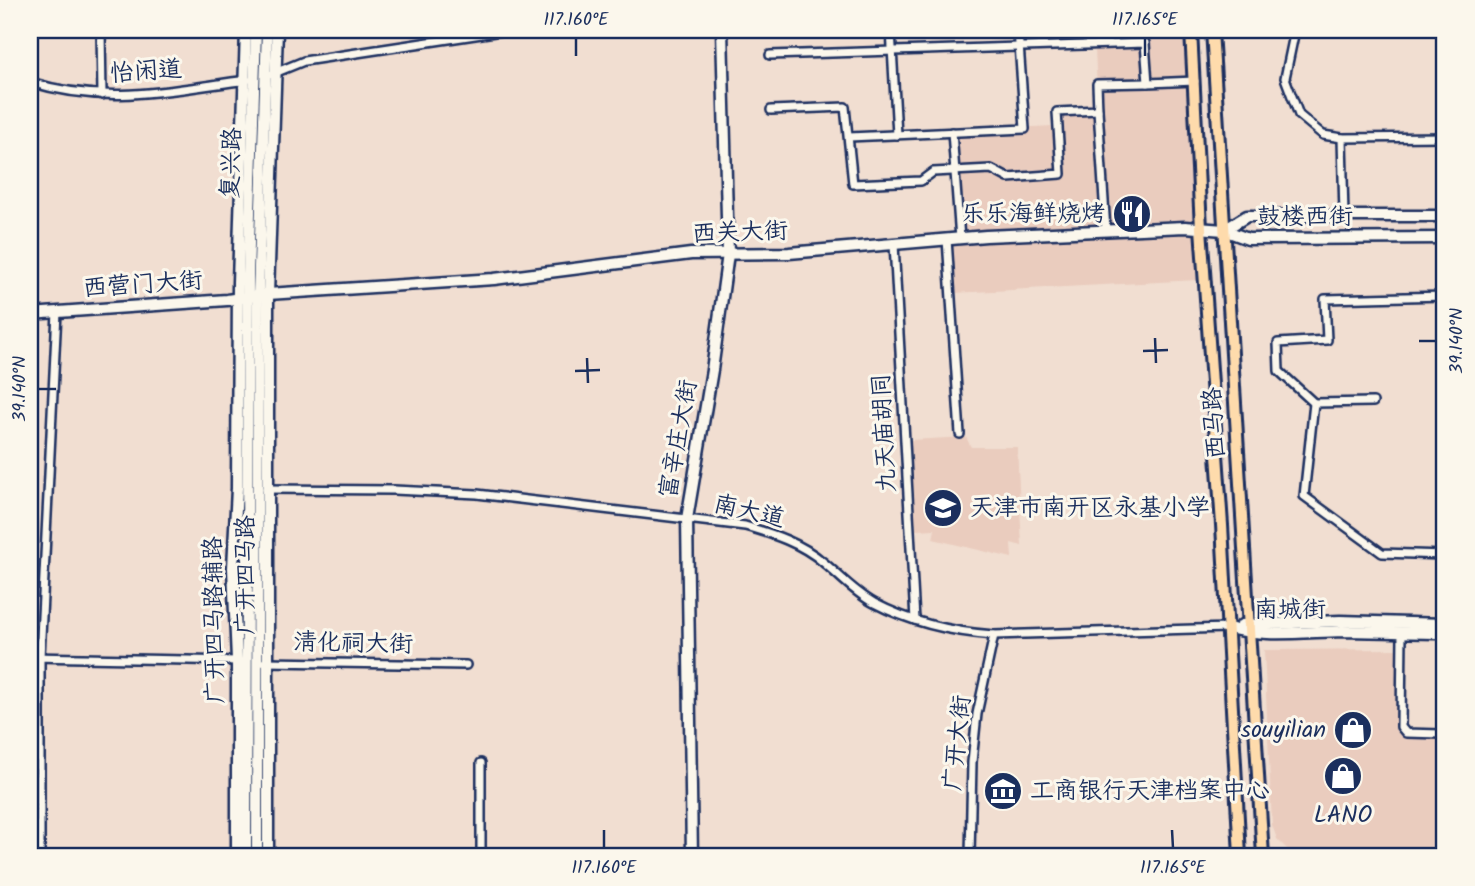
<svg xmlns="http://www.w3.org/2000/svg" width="1475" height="886" font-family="Kalam,'LXGW WenKai TC',sans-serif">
	<rect width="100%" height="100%" fill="#f1ded1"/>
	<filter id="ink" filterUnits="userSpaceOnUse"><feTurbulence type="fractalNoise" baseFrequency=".0143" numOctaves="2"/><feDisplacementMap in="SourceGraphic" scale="14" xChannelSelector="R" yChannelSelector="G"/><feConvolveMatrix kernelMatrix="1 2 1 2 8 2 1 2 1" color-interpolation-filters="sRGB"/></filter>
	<g filter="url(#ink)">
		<g fill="#eaccbe">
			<path d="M1094,30h90l13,250 -243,13 -2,-49 10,-20 -5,-93 96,-5v-14l45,-3z"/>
			<path d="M966,437l5,10h46l5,99 -11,-3 1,15 -79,-19 2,-10 -19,1 -9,-79h4v-11z"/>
			<path d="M1400,649l3,85 42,3v119h-133l-22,-4 -13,-13 -5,-14 -8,-175z"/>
		</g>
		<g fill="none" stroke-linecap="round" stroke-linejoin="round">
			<defs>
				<g id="street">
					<path d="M101,30l1,65"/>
					<path d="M891,30l6,105"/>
					<path d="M1295,30l-10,48 14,37 24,20 19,3 103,-1"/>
					<path d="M770,55l375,-12 3,40 47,-2"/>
					<path d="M272,74l32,-13 204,-31"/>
					<path d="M30,82c77,24 140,8 217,-2"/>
					<path d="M771,110l74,-3 8,77 68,-3 12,-9 58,-3 17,9 53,-4 -4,-62 41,-2 -1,-26 51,-1"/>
					<path d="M1098,110l8,121"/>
					<path d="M952,132l8,107"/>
					<path d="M849,137l176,-8 -7,-99"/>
					<path d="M1342,138l2,78"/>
					<path d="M947,239l13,195"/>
					<path d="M894,244l21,376"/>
					<path d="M1373,402l-59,1 -10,93 78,57 63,2"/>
					<path d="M1314,403l-35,-32 -1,-28 49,-3 -2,-41 120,-3"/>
					<path d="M266,489l128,1 83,4 268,32c28,8 56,17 78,36 17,14 31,30 51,41 38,20 78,29 120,32l234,-7"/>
					<path d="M1402,633l-1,94 5,6 36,1 3,4"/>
					<path d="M30,657l209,4"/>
					<path d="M265,662l201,3"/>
					<path d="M40,856v-199l17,-345"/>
					<path d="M481,856v-93"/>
					<path d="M970,856l2,-94 5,-48 17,-79"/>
				</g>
				<g id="secondary">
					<path d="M1224,230l23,-14h198"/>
					<path d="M30,314l197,-14 41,-6 226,-15 197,-25 98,-1 197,-17 199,-9 39,3 24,9 197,-1"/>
					<path d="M1242,625l98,-4 105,3"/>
					<path d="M1228,628c37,9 75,4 114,3 34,0 69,2 103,2"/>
					<path d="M237,856v-196l-4,-92 4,-80 1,-206 8,-252"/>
					<path d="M246,856l2,-581 8,-245"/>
					<path d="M257,856l1,-560 9,-266"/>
					<path d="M268,856v-562l9,-264"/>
					<path d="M692,856l-5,-337 25,-149 16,-116 -6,-224"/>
				</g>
				<g id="primary">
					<path d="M1191,30l10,198 21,297 18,331"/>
					<path d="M1212,30l51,826"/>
				</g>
			</defs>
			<use href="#street" stroke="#1b2f5e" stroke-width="12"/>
			<use href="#secondary" stroke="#1b2f5e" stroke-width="15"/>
			<use href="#primary" stroke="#1b2f5e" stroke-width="16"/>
			<use href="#street" stroke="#fbf7ec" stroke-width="7"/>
			<use href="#secondary" stroke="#fbf7ec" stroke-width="10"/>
			<use href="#primary" stroke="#fedbac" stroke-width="10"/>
		</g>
	</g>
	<path fill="none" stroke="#1b2f5e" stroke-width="2.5" d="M576,38v18M1145,38v18M1155,338l1,25M1419,341h17M1143,351l25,-1M587,358l1,25M575,371l25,-1M38,389h18M604,830v18M1172,830l1,18"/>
	<defs>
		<symbol id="restaurant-disc" viewBox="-11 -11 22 22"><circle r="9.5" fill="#1b2f5e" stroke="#fbf7ec"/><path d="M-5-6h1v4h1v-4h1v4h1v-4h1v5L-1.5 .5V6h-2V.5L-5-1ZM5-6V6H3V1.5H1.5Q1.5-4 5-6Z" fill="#fff"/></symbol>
		<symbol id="school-disc" viewBox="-11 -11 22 22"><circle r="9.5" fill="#1b2f5e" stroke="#fbf7ec"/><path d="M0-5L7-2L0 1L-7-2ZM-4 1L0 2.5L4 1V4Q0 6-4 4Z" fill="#fff"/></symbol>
		<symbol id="shop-disc" viewBox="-11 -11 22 22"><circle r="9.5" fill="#1b2f5e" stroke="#fbf7ec"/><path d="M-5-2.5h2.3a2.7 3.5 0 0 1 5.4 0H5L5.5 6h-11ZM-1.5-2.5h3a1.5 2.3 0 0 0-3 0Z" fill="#fff"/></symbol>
		<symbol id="museum-disc" viewBox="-11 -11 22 22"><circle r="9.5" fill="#1b2f5e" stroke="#fbf7ec"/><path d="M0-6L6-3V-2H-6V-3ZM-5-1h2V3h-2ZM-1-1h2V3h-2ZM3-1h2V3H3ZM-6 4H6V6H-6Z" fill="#fff"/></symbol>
	</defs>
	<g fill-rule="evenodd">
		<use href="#restaurant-disc" x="1110" y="192" width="44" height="44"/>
		<use href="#school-disc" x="921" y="486" width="44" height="44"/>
		<use href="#shop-disc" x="1331" y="708" width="44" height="44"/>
		<use href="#shop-disc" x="1321" y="754" width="44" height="44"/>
		<use href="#museum-disc" x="981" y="769" width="44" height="44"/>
	</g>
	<g text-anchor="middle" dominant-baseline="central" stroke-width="6" stroke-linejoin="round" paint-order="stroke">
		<g font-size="24" fill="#1b2f5e" stroke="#fbf7ec">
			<text transform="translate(146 72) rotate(-4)">怡闲道</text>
			<text transform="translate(232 163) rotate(-88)">复兴路</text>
			<text x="1305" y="217">鼓楼西街</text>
			<text transform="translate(740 233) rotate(-2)">西关大街</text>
			<text transform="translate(143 285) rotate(-4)">西营门大街</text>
			<text transform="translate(1215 423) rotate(-94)">西马路</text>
			<text transform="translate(885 433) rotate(-93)">九天庙胡同</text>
			<text transform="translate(679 439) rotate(-80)">富辛庄大街</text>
			<text transform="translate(749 512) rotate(13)">南大道</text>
			<text transform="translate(246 575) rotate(-90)">广开四马路</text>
			<text x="1290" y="610">南城街</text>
			<text transform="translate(215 620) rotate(-91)">广开四马路辅路</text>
			<text transform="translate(353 644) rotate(1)">清化祠大街</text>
			<text transform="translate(958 743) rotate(-84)">广开大街</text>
		</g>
		<g font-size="24" fill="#1b2f5e" stroke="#fbf7ec" text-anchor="end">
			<text x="1105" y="214">乐乐海鲜烧烤</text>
			<text x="970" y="508" text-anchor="start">天津市南开区永基小学</text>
			<text x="1326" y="730">souyilian</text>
			<text x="1030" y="791" text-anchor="start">工商银行天津档案中心</text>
			<text x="1343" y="815" text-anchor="middle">LANO</text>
		</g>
	</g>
	<rect width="1475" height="886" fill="none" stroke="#fbf7ec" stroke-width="77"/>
	<rect x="38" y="38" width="1398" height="810" fill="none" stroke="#1b2f5e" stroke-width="2.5"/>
	<g font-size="18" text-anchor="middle" fill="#1b2f5e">
		<text x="576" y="25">117.160°E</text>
		<text x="1145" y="25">117.165°E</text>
		<text transform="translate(1456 341) rotate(-90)" y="6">39.140°N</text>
		<text transform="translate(19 389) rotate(-90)" y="6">39.140°N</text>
		<text x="604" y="873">117.160°E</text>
		<text x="1173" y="873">117.165°E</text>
	</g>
</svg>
